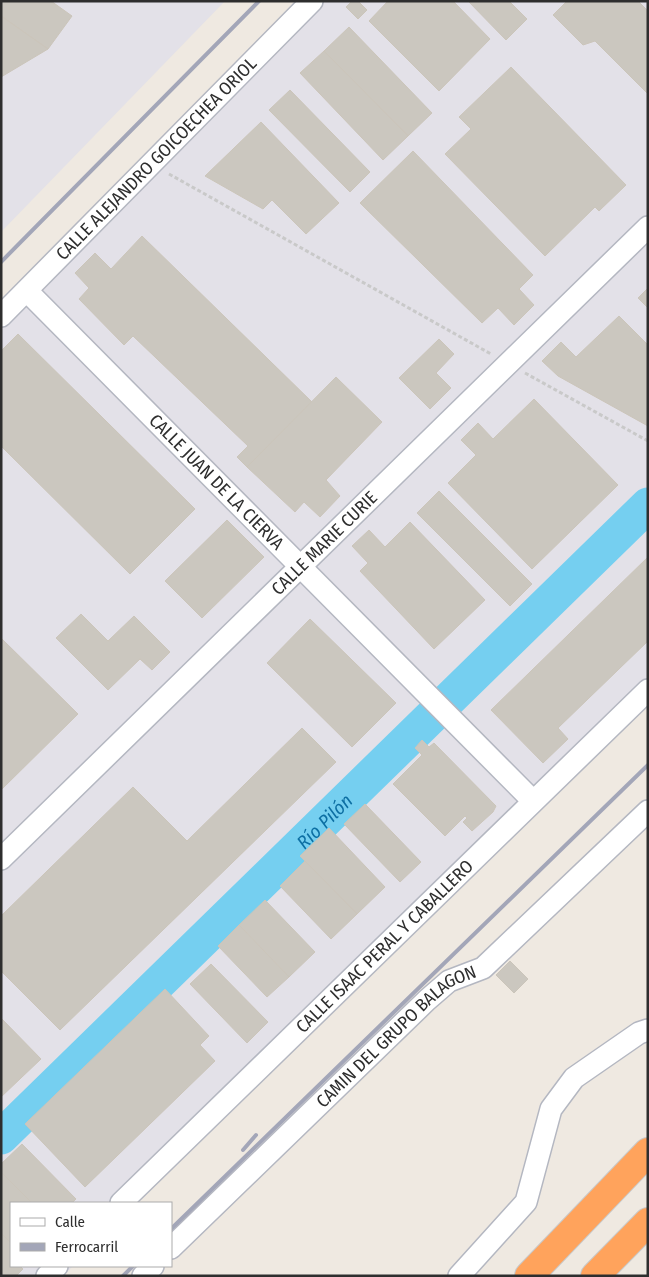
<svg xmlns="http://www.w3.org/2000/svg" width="649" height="1277" font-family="'Fira Sans Condensed',sans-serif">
	<rect width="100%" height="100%" fill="#efe9e1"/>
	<g fill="#e3e1e8">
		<path d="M1,1h224l-224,231z"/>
		<path d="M307,1h341v703l-511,499h-126v63h62l-10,10h-62v-954z"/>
	</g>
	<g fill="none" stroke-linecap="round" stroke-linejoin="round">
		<path stroke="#75cff0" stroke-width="35" id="s1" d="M1,1137l647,-632"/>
	</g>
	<g fill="#cbc7bf" stroke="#cbc5ba">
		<path d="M1,1h50l21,15 -24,33 -47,-33z"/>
		<path d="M352,1h6l9,9 -9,9 -12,-12z"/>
		<path d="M388,1h65l37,38 -51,52 -70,-70z"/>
		<path d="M468,1h41l18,18 -21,21z"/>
		<path d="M567,1h71l10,10v83l-53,-53 -12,4 -30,-30z"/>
		<path d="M1,16l47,33 -47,28z"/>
		<path d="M349,27l83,86 -24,23 -84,-85z"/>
		<path d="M324,51l84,85 -25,24 -83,-87z"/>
		<path d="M511,67l115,118 -27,26 -4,-4 -50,49 -100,-102 26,-25 -12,-12z"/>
		<path d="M290,90l80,82 -20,20 -81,-82z"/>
		<path d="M261,122l78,81 -33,31 -34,-34 -9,9 -58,-33z"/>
		<path d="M413,151l120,124 -14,14 15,16 -20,20 -16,-17 -16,15 -122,-120z"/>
		<path d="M142,236l170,166 -65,65 -10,-10 11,-11 -115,-110 -9,9 -45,-46 10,-11 -14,-15 20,-20 16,16z"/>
		<path d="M648,288v20l-10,-10z"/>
		<path d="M619,316l29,29v81l-90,-50 -16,-15 19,-19 15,15z"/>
		<path d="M18,334l177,175 -65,65 -129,-128v-95z"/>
		<path d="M439,339l15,15 -18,19 15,15 -21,21 -31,-31z"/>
		<path d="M336,377l46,45 -56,58 14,16 -20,21 -16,-15 -9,10 -48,-45z"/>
		<path d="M534,399l84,86 -86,84 -84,-86 28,-28 -15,-15 17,-17 15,16z"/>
		<path d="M439,491l93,93 -22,22 -93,-93z"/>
		<path d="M227,520l37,37 -62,61 -37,-37z"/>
		<path d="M410,522l75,78 -51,49 -74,-78 8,-8 -16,-17 17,-16 16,17z"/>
		<path d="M648,557v84l-90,87 10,11 -25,24 -52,-53z"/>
		<path d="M81,614l27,27 26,-25 36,36 -18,18 -12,-11 -32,31 -52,-52z"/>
		<path d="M310,619l86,84 -44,44 -85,-84z"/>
		<path d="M1,638l77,76 -77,76z"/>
		<path d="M302,728l34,34 -276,268 -59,-59v-55l132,-129 54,54z"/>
		<path d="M422,740l7,7 5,-4 62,63 -3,6 -21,19 -9,-9 4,-4 -2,-2 -20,20 -52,-52 29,-29 -7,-7z"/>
		<path d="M365,804l56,58 -21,20 -56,-58z"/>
		<path d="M329,828l56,59 -28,27 -57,-58z"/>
		<path d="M305,861l52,53 -26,25 -51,-53z"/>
		<path d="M265,900l50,52 -26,25 -50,-52z"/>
		<path d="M239,925l50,52 -22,20 -49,-51z"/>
		<path d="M510,961l18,18 -14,14 -18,-18z"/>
		<path d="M211,964l57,58 -21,21 -57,-59z"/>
		<path d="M165,989l44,47 -9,9 15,16 -130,126 -60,-63z"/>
		<path d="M1,1018l40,41 -40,38z"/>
		<path d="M22,1144l54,55 -4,4h-40l-31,-31v-8z"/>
		<path d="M1,1172l31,31h-21v40l-10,-10z"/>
		<path d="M1,1233l10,10v23h9l3,3 -7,7h-15z"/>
	</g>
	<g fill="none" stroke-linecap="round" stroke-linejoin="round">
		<defs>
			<g id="minor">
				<path id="s2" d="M27,291l506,510"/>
				<path id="s3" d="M1,316l311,-315"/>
				<path id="s4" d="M1,859l647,-632"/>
				<path id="s5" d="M121,1203l527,-513"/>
				<path id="s6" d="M171,1248l256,-248 22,-19 34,-13 165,-157"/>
				<path d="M47,1276l10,-10"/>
				<path d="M143,1276l10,-10"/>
				<path d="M459,1276l67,-74 25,-93 23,-31 65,-45 9,-3"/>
			</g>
			<g id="motorway">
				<path d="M529,1276l119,-124"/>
				<path d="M595,1276l53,-54"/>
			</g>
		</defs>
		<use href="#minor" stroke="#b4b7c1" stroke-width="24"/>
		<use href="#motorway" stroke="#c9c9c9" stroke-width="30"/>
		<g stroke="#c9c9c9" stroke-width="3" stroke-dasharray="4 2.5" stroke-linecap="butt">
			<path d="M169,174l322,180"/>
			<path d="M525,373l123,68"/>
		</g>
		<use href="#minor" stroke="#fff" stroke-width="21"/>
		<use href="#motorway" stroke="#ffa35c" stroke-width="28"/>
		<g stroke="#a3a6b8" stroke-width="4">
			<path d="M1,262l258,-261"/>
			<path d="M243,1150l13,-15"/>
			<path d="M171,1229l477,-464"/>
			<path d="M123,1276l10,-10"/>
		</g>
	</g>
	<g text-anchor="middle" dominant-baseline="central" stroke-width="4" stroke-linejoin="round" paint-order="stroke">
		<g font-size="18" fill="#2e2e2e" stroke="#fff">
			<text stroke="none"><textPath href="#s3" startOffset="221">CALLE ALEJANDRO GOICOECHEA ORIOL</textPath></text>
			<text stroke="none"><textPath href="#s2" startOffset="269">CALLE JUAN DE LA CIERVA</textPath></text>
			<text stroke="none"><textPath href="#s4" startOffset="452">CALLE MARIE CURIE</textPath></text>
			<text stroke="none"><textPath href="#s5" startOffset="368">CALLE ISAAC PERAL Y CABALLERO</textPath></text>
			<text stroke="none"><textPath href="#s6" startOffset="310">CAMIN DEL GRUPO BALAGON</textPath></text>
		</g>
		<g font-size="19" font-style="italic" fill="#0d6fa3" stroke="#fff">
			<text stroke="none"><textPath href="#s1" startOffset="452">Río Pilón</textPath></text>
		</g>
	</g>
	<rect width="649" height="1277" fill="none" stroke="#2e2e2e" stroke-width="5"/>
	<rect x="10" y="1202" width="162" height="65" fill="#ffffff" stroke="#ababab"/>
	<rect x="20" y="1218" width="25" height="8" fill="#ffffff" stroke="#ababab"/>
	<text x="55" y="1227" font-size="15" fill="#2e2e2e">Calle</text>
	<rect x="20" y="1243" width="25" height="8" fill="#a3a6b8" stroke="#ababab"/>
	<text x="55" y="1252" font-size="15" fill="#2e2e2e">Ferrocarril</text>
</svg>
